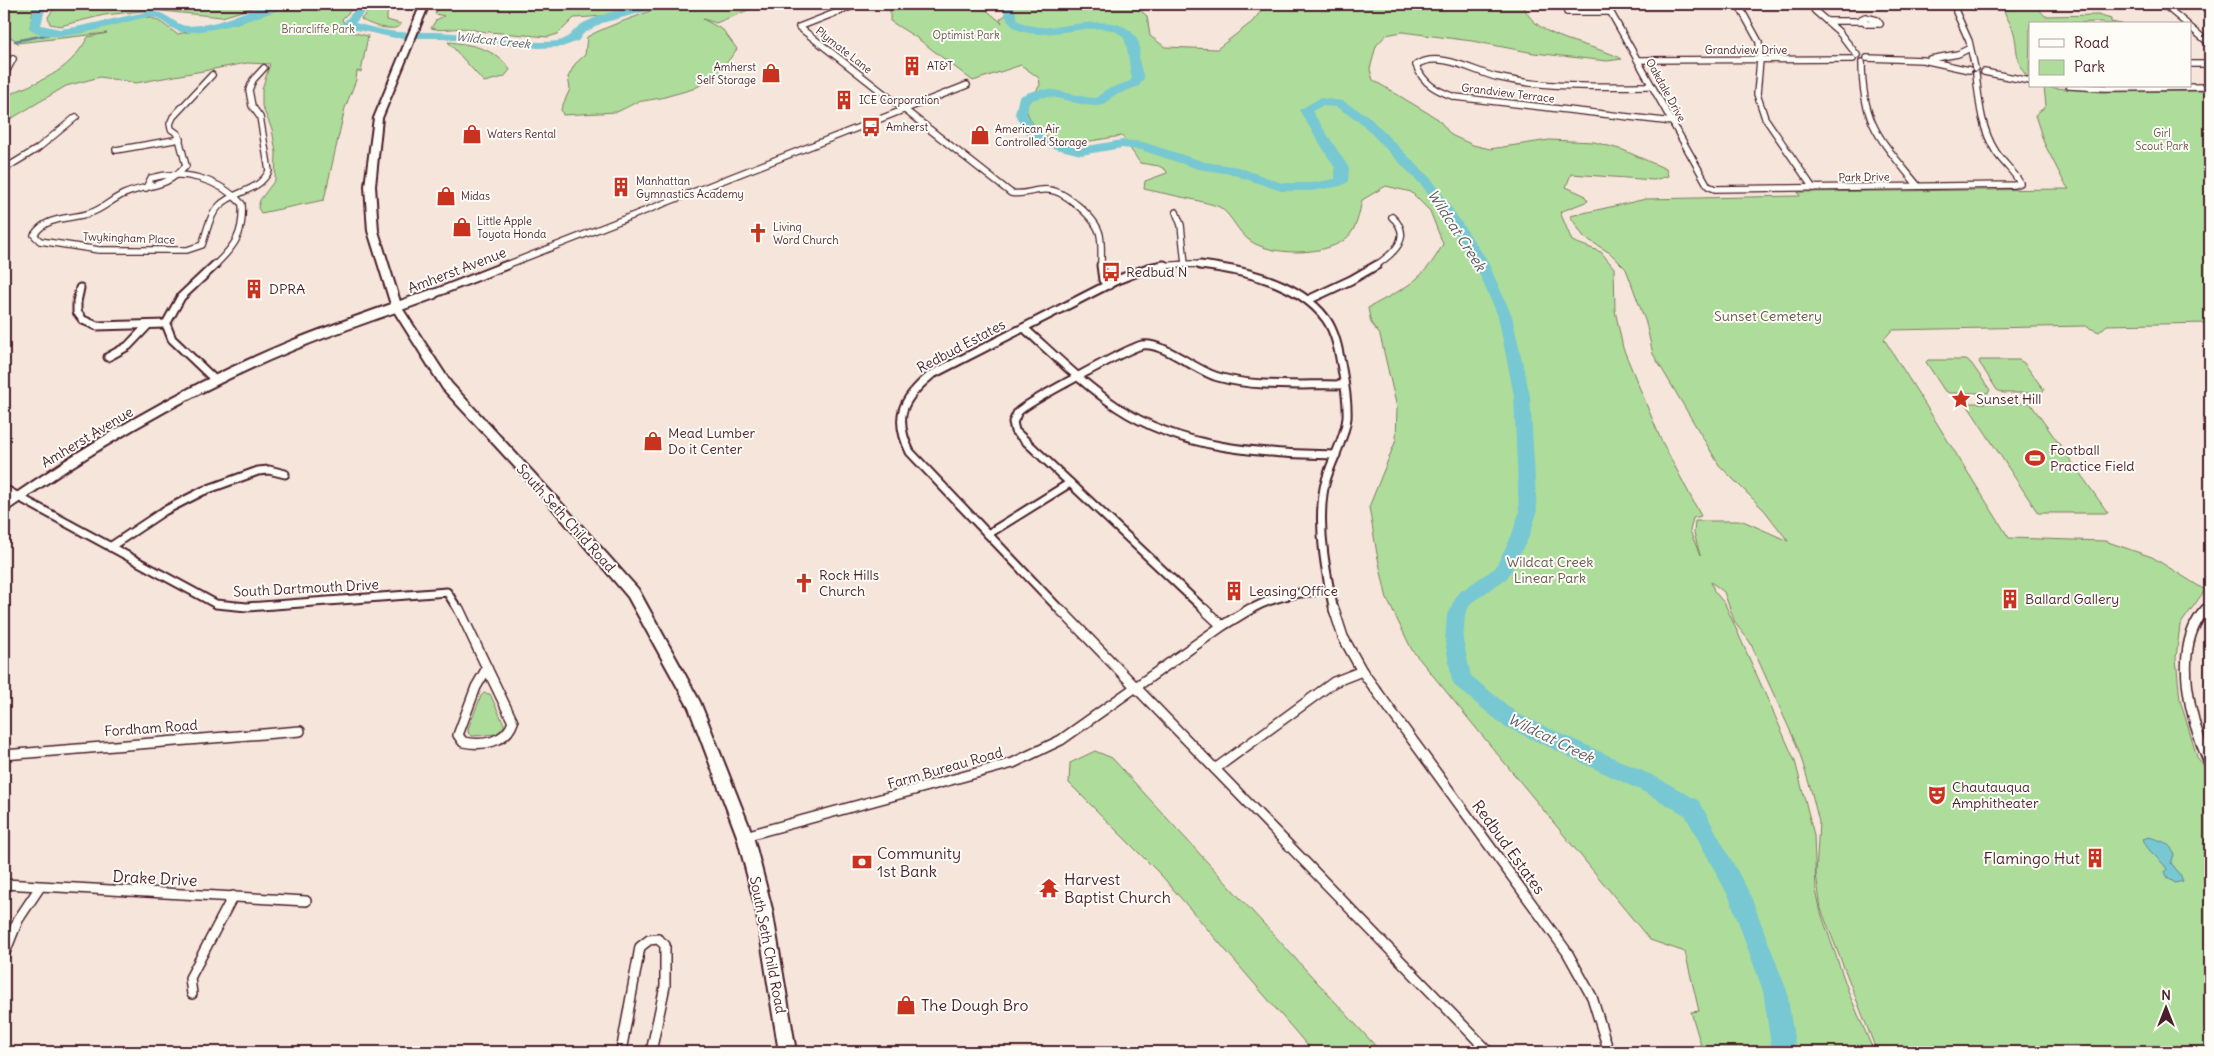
<svg xmlns="http://www.w3.org/2000/svg" width="2214" height="1056" font-family="Delius,sans-serif">
	<rect width="100%" height="100%" fill="#f6e5da"/>
	<filter id="ink" filterUnits="userSpaceOnUse"><feTurbulence type="fractalNoise" baseFrequency=".02" numOctaves="2"/><feDisplacementMap in="SourceGraphic" scale="10" xChannelSelector="R" yChannelSelector="G"/><feConvolveMatrix kernelMatrix="1 2 1 2 8 2 1 2 1" color-interpolation-filters="sRGB"/></filter>
	<g filter="url(#ink)">
		<g fill="#aedc9a" stroke="#7c7e62">
			<path d="M4,4h35l-6,5 -3,19c30,14 64,1 94,-6 7,-2 16,-6 23,-5 11,1 21,11 30,17l60,-11 57,-19h63l-15,15 5,12 21,5 -7,36 -4,-1 -1,9 -11,28 -21,92 -63,13 -3,-5 2,-8 15,-20 1,-27 -4,-24 -10,-23v-17l8,-25 -23,-1 -111,20 -36,-6 -34,9 -62,37v-26c37,-18 62,-21 84,-60l19,-4 -90,10 -3,-4 -10,-5z"/>
			<path d="M57,4h208l-43,13 -70,-7 -48,5 -44,11 -10,-2 -2,-7z"/>
			<path d="M375,4h17l-5,10v6l14,4 -1,2c-9,6 -31,-1 -39,-7z"/>
			<path d="M440,4h205c-17,11 -52,13 -71,14l-16,16 -10,3 -70,-6c-16,-7 -32,2 -47,-3l5,-8 8,-4 -9,-2z"/>
			<path d="M665,4h98l-47,19 -13,-4 20,11 14,19 -20,27 -24,13 -32,9 -24,4 -20,10 -54,3 -2,-6 9,-20 -2,-12 7,-13 10,-9 2,-18c25,-14 53,-20 78,-33z"/>
			<path d="M890,4h89l23,19 -2,-4 13,-9 1,-6h119l14,12 3,20 15,11 52,2 35,-27 15,-18h256c10,36 71,39 99,55l-15,2 -73,-8 -62,-12 -70,-9 -16,3 -10,11 -6,23 3,11 65,39 13,16 22,10 17,4 59,-9 45,2 29,8 43,19 2,7 -14,4 -83,-6 -5,13 18,8 4,6 -28,11 12,29 29,11 13,16 1,42 8,38 38,92 40,76 -8,2 -3,13 10,24 -6,-22 1,-12h48l45,20 -23,-30 -46,-46 -66,-111 -7,-31 -20,-54 -16,-16 -26,-16 -14,-21 76,-17 154,-3 -2,-4 271,-3 -4,-5 -21,-41 -9,-28 11,-9 -2,-19 57,5 109,-1v232l-103,2 -8,7 -14,-6 -193,4 -8,9 125,199 96,3 47,16 53,33 -25,35 -4,33 4,42 17,57 13,16v279h-333l-56,-143 -5,-35 3,-52 -8,-32 -13,-42 -48,-106 -15,-19 -11,-31 -13,-10 3,9 11,13 70,157 19,74 2,55 5,23 29,83 24,56h-171l-12,-40 8,-1 -14,-59 -35,-12 -238,-290 -25,-51 -10,-45 -8,-47 27,-67 1,-32 -17,-73 -9,-12 -3,-15c36,-20 55,-26 75,-64l-13,-33 -19,-19 -25,-6 -24,14c-3,14 -5,31 -18,40 -22,16 -74,16 -95,0 -11,-8 -17,-24 -28,-32 -6,-5 -65,-16 -77,-19l1,-8 22,-8 -1,-3 -7,-4 -19,-3 -18,-27c-24,3 -54,12 -77,1 -11,-5 -15,-19 -20,-29l15,-23 -1,-7 -18,-13 -48,16 -56,-43 -27,-17z"/>
			<path d="M2002,4h32l11,12 53,-1 13,4v3l10,2h-17l-2,-2 -72,2 -1,54c-14,-12 -11,-28 -15,-45 -3,-10 -9,-16 -12,-29z"/>
			<path d="M448,42c23,2 49,7 62,28l-6,7 -20,5z"/>
			<path d="M1928,360h38l5,3 19,27 -2,3h-39l-5,-3 -18,-28z"/>
			<path d="M1980,360h39l5,3 20,27 -2,3h-39l-6,-3 -18,-28z"/>
			<path d="M1966,403h64l78,110h-70z"/>
			<path d="M484,693l6,1 14,30v4l-8,6 -24,2 -4,-3v-4l13,-33z"/>
			<path d="M1095,751l17,7 269,294h-68l-152,-177 -92,-92 1,-20z"/>
		</g>
		<path fill="#78c8d3" stroke="#668490" d="M2149,837c12,4 22,5 25,18l-3,8 9,11 3,7 -8,2 -7,-5 -3,-6 2,-3c-8,-12 -20,-17 -24,-30z"/>
		<g fill="none" stroke-linecap="round" stroke-linejoin="round">
			<path stroke="#668490" stroke-width="2.5" d="M15,41l51,-10"/>
			<g fill="#78c8d3" fill-rule="evenodd">
				<path d="M38,4h13l-6,5 -4,16 19,4 16,-2 74,-16c14,0 20,9 32,14 5,2 13,0 19,0 29,-3 55,-23 84,-21 -13,13 -86,31 -104,28 -12,-3 -19,-14 -31,-15 -29,3 -99,34 -121,10l5,-19z"/>
				<path d="M360,4h12l-17,19c13,3 27,7 41,9 19,1 38,-1 57,1 32,3 73,12 105,8 12,-2 15,-12 24,-17 18,-11 60,-21 81,-20l-12,6 -49,13 -19,11 -5,7 -16,6 -24,1 -98,-10h-45l-52,-11 -2,-2 2,-2z"/>
				<path d="M1003,4h10l5,17c10,4 19,7 30,6 26,0 79,-18 91,17 1,5 0,11 0,15 1,7 3,13 5,19l-5,8 -26,10 -9,9c-26,6 -50,-18 -75,-3l-2,12 7,13 12,11 11,4 24,5 41,-7 21,2 62,20 33,5 44,16h29l24,-4v-11l-36,-58 21,-12 23,3 24,14 66,66 54,79 25,56 18,80 7,117 -8,24 -22,41 -36,25 -6,12 -2,26 8,35 47,38 140,64 41,23 51,93 37,97 9,61h-24l-9,-61 -33,-92 -45,-84 -41,-23 -140,-66 -49,-40 -3,-6 -7,-39 2,-26 11,-22 37,-25 16,-31 8,-24 -5,-117 -16,-80 -25,-56 -50,-73 -64,-66 -23,-14 -14,-1 -10,5 37,57 -1,14 -7,4 -30,5h-30l-50,-17 -33,-5 -57,-19 -19,-2 -41,7 -45,-11 -12,-13 -9,-17 4,-17c29,-17 48,0 78,1l8,-8 25,-9 2,-3c-3,-10 -4,-35 -9,-41 -25,-28 -114,28 -120,-33z"/>
			</g>
			<defs>
				<g id="minor-far2">
					<path d="M858,4l-59,23 212,166c14,3 25,-5 38,-3 16,1 48,29 51,45 2,10 1,21 1,31"/>
					<path d="M1606,4l102,182 7,3 299,-4 6,-2c-6,-12 -17,-20 -24,-31 -15,-23 -17,-51 -20,-78"/>
					<path d="M1738,4l21,38 1,18 -3,34 8,24 48,70"/>
					<path d="M1811,4l4,7 23,20 19,24"/>
					<path d="M1956,4v8l13,29 6,27"/>
					<path d="M2163,4l24,20"/>
					<path d="M1567,12h43"/>
					<path d="M1865,17l12,3 3,4h-13l-6,-5z"/>
					<path d="M1827,21h34"/>
					<path d="M2190,27l20,17"/>
					<path d="M1867,58l56,2 46,10"/>
					<path d="M1930,59l28,-5 12,-6"/>
					<path d="M1638,60l215,-1"/>
					<path d="M1862,62c0,63 19,78 56,124"/>
					<path d="M2190,64h20"/>
					<path d="M1984,72l46,9"/>
					<path d="M212,75l-39,42 -3,7 1,5 7,5 8,32c-22,24 -36,17 -62,28 -12,5 -21,15 -34,19 -20,7 -43,2 -56,22l6,6 59,9h88l15,-5c5,-13 7,-29 17,-39 15,-16 39,-13 50,-35l-9,-54 -8,-11 -3,-16 4,-10 11,-12"/>
					<path d="M4,76l9,-17"/>
					<path d="M1652,86c-52,0 -105,3 -156,-9 -23,-6 -57,-27 -80,-12 7,19 21,26 39,32l218,25"/>
					<path d="M2069,86l36,2 105,-1"/>
					<path d="M116,150l64,-11"/>
					<path d="M4,169l33,-20 39,-32"/>
					<path d="M146,188l5,-10c32,-9 68,1 91,26 2,30 -7,42 -28,62"/>
					<path d="M1176,212l5,13 4,39"/>
					<path d="M504,266l463,-181"/>
					<path d="M1157,266l35,-2 20,2"/>
					<path d="M1375,266c18,-12 39,-29 17,-49"/>
				</g>
				<g id="minor-far1">
					<path d="M1101,265l2,15 6,5"/>
					<path d="M1200,265c43,5 99,17 126,54 10,14 13,34 16,50 3,16 6,33 5,49 -3,27 -21,49 -24,76 -5,38 3,79 11,117"/>
					<path d="M80,288l-3,14v10l6,8 14,6 69,-2"/>
					<path d="M433,294l74,-29"/>
					<path d="M1308,300l43,-20 26,-15"/>
					<path d="M1024,328c30,27 59,56 93,79 65,43 143,46 219,48"/>
					<path d="M108,357l20,-11 20,-21"/>
					<path d="M215,380l-43,-41 -6,-15 15,-27 34,-32"/>
					<path d="M4,489l212,115 31,3 200,-15 12,19"/>
					<path d="M988,534l82,-51"/>
					<path d="M110,547l54,-36 39,-20 55,-20 11,-1 16,4"/>
					<path d="M1061,611l-151,-159c-17,-35 -8,-53 21,-77l186,-95 31,-12 16,-3"/>
					<path d="M1206,611l-191,-180 -2,-9c2,-3 3,-7 5,-10 8,-9 111,-64 124,-67 20,-4 54,26 76,32 39,11 84,7 125,8"/>
					<path d="M1248,611c26,-16 54,-20 83,-20"/>
					<path d="M2205,611l5,-6"/>
				</g>
				<g id="minor">
					<path d="M459,609l28,59"/>
					<path d="M1060,609l429,443"/>
					<path d="M1204,609l18,17"/>
					<path d="M1334,609l9,28 19,34 205,281 25,45 17,55"/>
					<path d="M2206,609c-36,38 -15,114 4,156"/>
					<path d="M487,668l26,54c-7,21 -31,24 -50,20l-5,-7 18,-48z"/>
					<path d="M4,755l296,-24"/>
					<path d="M1215,769l119,-87 28,-11"/>
					<path d="M745,836l268,-73 48,-23 161,-114 28,-17"/>
					<path d="M4,884l302,17"/>
					<path d="M4,955l14,-35 22,-33"/>
					<path d="M192,994l-2,-16 43,-82"/>
					<path d="M621,1052l19,-105 9,-7 9,-1 7,6v41l-14,66"/>
				</g>
				<path id="tertiary" d="M4,507c90,-63 185,-119 287,-161 46,-19 95,-35 142,-52"/>
				<path id="primary" d="M421,4h8l-47,114 -7,68 3,45 24,77 49,75 104,113 83,93 62,113 53,134 19,73 24,143h-17l-23,-143 -19,-73 -48,-128 -61,-111 -81,-95 -104,-113 -51,-81 -24,-77 -3,-45 9,-68z"/>
			</defs>
			<use href="#minor-far2" stroke="#4a1f2b" stroke-width="8"/>
			<use href="#minor-far1" stroke="#4a1f2b" stroke-width="11"/>
			<use href="#minor" stroke="#4a1f2b" stroke-width="12"/>
			<use href="#tertiary" stroke="#4a1f2b" stroke-width="13"/>
			<use href="#primary" stroke="#4a1f2b" stroke-width="4"/>
			<use href="#minor-far2" stroke="#fdfcf7" stroke-width="5.5"/>
			<use href="#minor-far1" stroke="#fdfcf7" stroke-width="7"/>
			<use href="#minor" stroke="#fdfcf7" stroke-width="9"/>
			<use href="#tertiary" stroke="#fdfcf7" stroke-width="9"/>
			<use href="#primary" fill="#fdfcf7" fill-rule="evenodd"/>
		</g>
	</g>
	<defs>
		<symbol id="building-bare" viewBox="-9 -9 18 18"><path d="M-4-6H4V6H1V3H-1V6H-4ZM-2.5-4.3h1.7v1.8h-1.7ZM.8-4.3h1.7v1.8H.8ZM-2.5-1h1.7V.8h-1.7ZM.8-1h1.7V.8H.8Z" fill="#c8321e" stroke="#fdfcf7" stroke-width="2.5" paint-order="stroke"/></symbol>
		<symbol id="shop-bare" viewBox="-9 -9 18 18"><path d="M-5-2.5h2.3a2.7 3.5 0 0 1 5.4 0H5L5.5 6h-11ZM-1.5-2.5h3a1.5 2.3 0 0 0-3 0Z" fill="#c8321e" stroke="#fdfcf7" stroke-width="2.5" paint-order="stroke"/></symbol>
		<symbol id="bus-bare" viewBox="-9 -9 18 18"><path d="M-5-6H5V4H4V6H2V4H-2V6H-4V4H-5ZM-3.5-4V0h7V-4ZM-3.5 1.2v1.5H-2V1.2ZM2 1.2v1.5H3.5V1.2Z" fill="#c8321e" stroke="#fdfcf7" stroke-width="2.5" paint-order="stroke"/></symbol>
		<symbol id="church-bare" viewBox="-9 -9 18 18"><path d="M-1.2-6h2.4v3.5h3.3v2.4h-3.3V6h-2.4V-.1h-3.3v-2.4h3.3Z" fill="#c8321e" stroke="#fdfcf7" stroke-width="2.5" paint-order="stroke"/></symbol>
		<symbol id="sight-bare" viewBox="-9 -9 18 18"><path d="M0-6L1.8-2.2L6-1.7L2.9 1.2L3.7 5.4L0 3.3L-3.7 5.4L-2.9 1.2L-6-1.7L-1.8-2.2Z" fill="#c8321e" stroke="#fdfcf7" stroke-width="2.5" paint-order="stroke"/></symbol>
		<symbol id="stadium-bare" viewBox="-9 -9 18 18"><path d="M0-5a6.5 5 0 1 0 0 10a6.5 5 0 1 0 0-10ZM-3.5-1.8h7v3.6h-7Z" fill="#c8321e" stroke="#fdfcf7" stroke-width="2.5" paint-order="stroke"/></symbol>
		<symbol id="theatre-bare" viewBox="-9 -9 18 18"><path d="M-5-5.5Q0-4 5-5.5V0Q5 5 0 6Q-5 5-5 0ZM-3.3-2.5H-1v1.5H-3.3ZM1-2.5H3.3v1.5H1ZM-2.8 1Q0 5.5 2.8 1Z" fill="#c8321e" stroke="#fdfcf7" stroke-width="2.5" paint-order="stroke"/></symbol>
		<symbol id="bank-bare" viewBox="-9 -9 18 18"><path d="M-6-4H6V4H-6ZM0-2.3a2.3 2.3 0 1 0 0 4.6a2.3 2.3 0 1 0 0-4.6Z" fill="#c8321e" stroke="#fdfcf7" stroke-width="2.5" paint-order="stroke"/></symbol>
		<symbol id="temple-bare" viewBox="-9 -9 18 18"><path d="M0-6L5-2H3V0L6.5 2.5H4V6H1.5V3h-3V6H-4V2.5H-6.5L-3 0V-2H-5Z" fill="#c8321e" stroke="#fdfcf7" stroke-width="2.5" paint-order="stroke"/></symbol>
	</defs>
	<g fill-rule="evenodd">
		<use href="#building-bare" x="898" y="52" width="28" height="28"/>
		<use href="#shop-bare" x="757" y="59" width="28" height="28"/>
		<use href="#building-bare" x="830" y="86" width="28" height="28"/>
		<use href="#bus-bare" x="857" y="113" width="28" height="28"/>
		<use href="#shop-bare" x="458" y="120" width="28" height="28"/>
		<use href="#shop-bare" x="966" y="121" width="28" height="28"/>
		<use href="#building-bare" x="607" y="173" width="28" height="28"/>
		<use href="#shop-bare" x="432" y="182" width="28" height="28"/>
		<use href="#shop-bare" x="448" y="213" width="28" height="28"/>
		<use href="#church-bare" x="744" y="219" width="28" height="28"/>
		<use href="#bus-bare" x="1097" y="258" width="28" height="28"/>
		<use href="#building-bare" x="240" y="275" width="28" height="28"/>
		<use href="#sight-bare" x="1947" y="385" width="28" height="28"/>
		<use href="#shop-bare" x="639" y="427" width="28" height="28"/>
		<use href="#stadium-bare" x="2021" y="444" width="28" height="28"/>
		<use href="#church-bare" x="790" y="569" width="28" height="28"/>
		<use href="#building-bare" x="1220" y="577" width="28" height="28"/>
		<use href="#building-bare" x="1996" y="585" width="28" height="28"/>
		<use href="#theatre-bare" x="1923" y="781" width="28" height="28"/>
		<use href="#building-bare" x="2081" y="844" width="28" height="28"/>
		<use href="#bank-bare" x="848" y="848" width="28" height="28"/>
		<use href="#temple-bare" x="1035" y="874" width="28" height="28"/>
		<use href="#shop-bare" x="892" y="991" width="28" height="28"/>
	</g>
	<g text-anchor="middle" dominant-baseline="central" stroke-width="4" stroke-linejoin="round" paint-order="stroke">
		<g font-size="11" fill="#68584c" stroke="#fdfcf7">
			<text x="318" y="29">Briarcliffe Park</text>
			<text x="966" y="35">Optimist Park</text>
			<text x="2162" y="133">Girl<tspan x="2162" dy="13">Scout Park</tspan></text>
		</g>
		<g font-size="11" fill="#4a1f2b" stroke="#fdfcf7">
			<text transform="translate(844 50) rotate(38)">Plymate Lane</text>
			<text x="1746" y="50">Grandview Drive</text>
			<text transform="translate(1666 90) rotate(61)">Oakdale Drive</text>
			<text transform="translate(1508 93) rotate(7)">Grandview Terrace</text>
			<text transform="translate(1864 177) rotate(-1)">Park Drive</text>
			<text transform="translate(129 238) rotate(2)">Twykingham Place</text>
		</g>
		<g font-size="11" fill="#4a1f2b" stroke="#fdfcf7" text-anchor="start">
			<text x="927" y="66">AT&amp;T</text>
			<text x="756" y="67" text-anchor="end">Amherst<tspan x="756" dy="13">Self Storage</tspan></text>
			<text x="859" y="100">ICE Corporation</text>
			<text x="886" y="127">Amherst</text>
			<text x="995" y="129">American Air<tspan x="995" dy="13">Controlled Storage</tspan></text>
			<text x="487" y="134">Waters Rental</text>
			<text x="636" y="181">Manhattan<tspan x="636" dy="13">Gymnastics Academy</tspan></text>
			<text x="461" y="196">Midas</text>
			<text x="477" y="221">Little Apple<tspan x="477" dy="13">Toyota Honda</tspan></text>
			<text x="773" y="227">Living<tspan x="773" dy="13">Word Church</tspan></text>
		</g>
		<g font-size="12" font-style="italic" fill="#5a5a66" stroke="#fdfcf7">
			<text transform="translate(493 40) rotate(6)">Wildcat Creek</text>
		</g>
		<g font-size="14" fill="#4a1f2b" stroke="#fdfcf7">
			<text transform="translate(457 270) rotate(-21)">Amherst Avenue</text>
			<text transform="translate(961 346) rotate(-28)">Redbud Estates</text>
			<text transform="translate(87 437) rotate(-31)">Amherst Avenue</text>
			<text transform="translate(566 518) rotate(48)">South Seth Child Road</text>
			<text transform="translate(306 588) rotate(-3)">South Dartmouth Drive</text>
			<text transform="translate(151 728) rotate(-4)">Fordham Road</text>
			<text transform="translate(945 768) rotate(-16)">Farm Bureau Road</text>
			<text transform="translate(768 945) rotate(79)">South Seth Child Road</text>
		</g>
		<g font-size="14" fill="#4a1f2b" stroke="#fdfcf7" text-anchor="start">
			<text x="1126" y="272">Redbud N</text>
			<text x="269" y="289">DPRA</text>
			<text x="1976" y="399">Sunset Hill</text>
			<text x="668" y="433">Mead Lumber<tspan x="668" dy="16">Do it Center</tspan></text>
			<text x="2050" y="450">Football<tspan x="2050" dy="16">Practice Field</tspan></text>
			<text x="819" y="575">Rock Hills<tspan x="819" dy="16">Church</tspan></text>
			<text x="1249" y="591">Leasing Office</text>
			<text x="2025" y="599">Ballard Gallery</text>
			<text x="1952" y="787">Chautauqua<tspan x="1952" dy="16">Amphitheater</tspan></text>
		</g>
		<g font-size="14" fill="#68584c" stroke="#fdfcf7">
			<text x="1768" y="316">Sunset Cemetery</text>
			<text x="1550" y="562">Wildcat Creek<tspan x="1550" dy="16">Linear Park</tspan></text>
		</g>
		<g font-size="15" font-style="italic" fill="#5a5a66" stroke="#fdfcf7">
			<text transform="translate(1457 230) rotate(57)">Wildcat Creek</text>
			<text transform="translate(1551 738) rotate(26)">Wildcat Creek</text>
		</g>
		<g font-size="16" fill="#4a1f2b" stroke="#fdfcf7">
			<text transform="translate(1509 847) rotate(54)">Redbud Estates</text>
			<text transform="translate(155 878) rotate(3)">Drake Drive</text>
		</g>
		<g font-size="16" fill="#4a1f2b" stroke="#fdfcf7" text-anchor="start">
			<text x="877" y="853">Community<tspan x="877" dy="18">1st Bank</tspan></text>
			<text x="2080" y="858" text-anchor="end">Flamingo Hut</text>
			<text x="1064" y="879">Harvest<tspan x="1064" dy="18">Baptist Church</tspan></text>
			<text x="921" y="1005">The Dough Bro</text>
		</g>
	</g>
	<rect width="2214" height="1056" fill="none" stroke="#fdfcf7" stroke-width="20"/>
	<rect x="10" y="10" width="2194" height="1036" fill="none" stroke="#4a1f2b" stroke-width="2" filter="url(#ink)"/>
	<rect x="2029" y="22" width="162" height="65" fill="#fdfcf7" stroke="#b5a4a5"/>
	<rect x="2039" y="39" width="25" height="8" fill="#fdfcf7" stroke="#b5a4a5"/>
	<text x="2074" y="48" font-size="15" fill="#4a1f2b">Road</text>
	<rect x="2039" y="60" width="25" height="15" fill="#aedc9a" stroke="#b5a4a5"/>
	<text x="2074" y="72" font-size="15" fill="#4a1f2b">Park</text>
	<g transform="translate(2166 1008)" stroke="#fdfcf7" stroke-width="4" paint-order="stroke">
	<path d="M0-4L9 19L0 12L-9 19Z" fill="#4a1f2b"/>
	<text y="-8" font-size="14" font-weight="bold" text-anchor="middle" fill="#4a1f2b">N</text>
	</g>
</svg>
